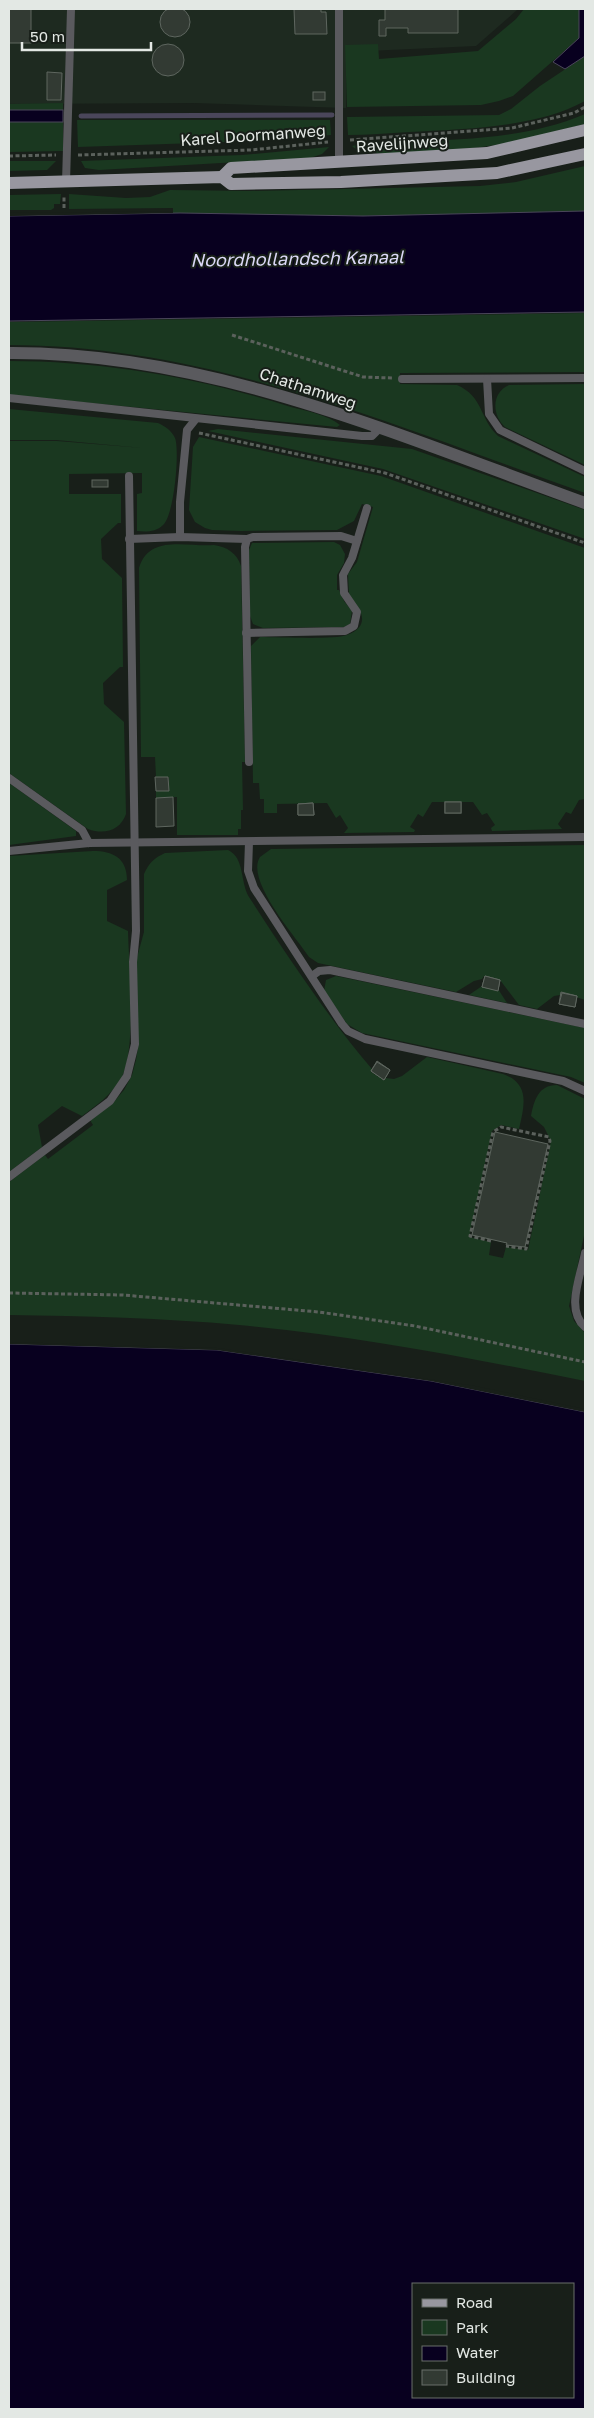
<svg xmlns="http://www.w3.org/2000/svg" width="594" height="2418" font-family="'Golos Text',sans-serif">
	<rect width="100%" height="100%" fill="#181f19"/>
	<path fill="#1e2a20" d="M9,9h508v1l-41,36 -130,6v56l-151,-5 -186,1z"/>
	<g fill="#1a3820">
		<path d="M524,9h55v29l-66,58 -14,5 -18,4 -134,2 -2,-62 33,-1 1,15 99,-8 38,-32z"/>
		<path d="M585,56v45c-49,27 -121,28 -176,31 -21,1 -41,3 -61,3l-1,-18 152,-2 12,-6 29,-23z"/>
		<path d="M63,103v7h-54v-6z"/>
		<path d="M585,114v10c-26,6 -52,14 -78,19 -25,5 -141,19 -155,3 16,-5 39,-3 57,-4 59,-3 120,-4 176,-28z"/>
		<path d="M77,120h253l1,15 -75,6 -178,6z"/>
		<path d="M9,122h54v29l-54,1z"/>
		<path d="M329,147l-7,7 -12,4 -211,12 -14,-2 -4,-7 161,-6z"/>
		<path d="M9,161h47l-9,9 -38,1z"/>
		<path d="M585,166v45l-222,5 -190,-3v-5l-104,1v-15l57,4 24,-1 20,-7 80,1 230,-5 36,-4z"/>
		<path d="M61,194l-1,10h-6v4l-3,2h-42v-15z"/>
		<path d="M585,313v59l-185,1v11l57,1c27,12 22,33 41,51l87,41v16c-187,-66 -374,-148 -576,-148v-23z"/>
		<path d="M9,361c95,0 191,17 282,46 15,4 37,8 49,18l-3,2 -328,-32z"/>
		<path d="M585,384v81l-80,-38c-13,-12 -14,-34 4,-42z"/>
		<path d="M9,409l149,14c7,3 14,8 17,15 5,13 -1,78 -12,87 -7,7 -17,7 -26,6v-37l5,-1v-20l-73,1v20h52v29h-3l-17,16 1,20 20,19 1,89h-3l-17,16 1,21 20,18 2,92c-6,17 -22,21 -38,15l-79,-56v-332h48l86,7 -87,-8h-47z"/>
		<path d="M218,429l194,20 173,61v29l-202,-70 -175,-38z"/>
		<path d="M199,437l182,39 204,72v251l-6,1 -8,14 -5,-2 -8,12 4,5 -70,2 -1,-3 4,-3 -8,-12 -5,2 -9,-13h-41l-9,15 -5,-3 -8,13 5,3 -1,2 -70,1 4,-5 -8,-13 -4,3 -9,-15 -50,1v9h-13v-14h-4l-1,-16h-6l-2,-137 9,-9c19,0 73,3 87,-2 25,-9 14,-27 2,-40l-1,-21 9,-12 16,-55 -11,-3 -8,17 -17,9 -96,1 -29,-1 -7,-2 -10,-6 -6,-12 4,-63z"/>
		<path d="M334,542l6,3 5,9 -1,9 -7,12v15h2l5,11 8,10 -2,13 -6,3 -81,1 -10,-4 -3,-8 -1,-66 3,-7z"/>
		<path d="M214,545c13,2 23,8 27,21l4,196h-3l1,48h-2v19h-3v6h-61v-38l-21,1v-7h13v-14h-13l-1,-20h-14l-2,-189c10,-34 47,-21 75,-23z"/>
		<path d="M9,783l67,48v5l-67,9z"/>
		<path d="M585,845v155l-24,-8 -1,3 -6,1 -17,13 -18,-4 -19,-25 -16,-4 -2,3 -8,2 -18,11 -138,-29 -9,-6c-14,-21 -64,-77 -49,-100l11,-8z"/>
		<path d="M228,850c17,8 12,32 21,47 37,57 80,122 123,172l-1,3 13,8 2,-2 8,1 8,-3 25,-19 76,17c28,10 21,33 16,55l-18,-4 -9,6 -23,106 22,5 -2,13 14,3 3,-11 22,3 23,-109 -7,-14 -13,-11c3,-15 7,-31 26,-31l28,14v132l-16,75 5,15 11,12v48c-114,-23 -229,-45 -346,-56 -76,-7 -154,-9 -230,-10v-133l36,-27 3,4 45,-34 -3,-5 22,-16 12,-14 8,-15 4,-15 2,-12 -2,-87 8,-29v-58c5,-11 10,-16 21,-21z"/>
		<path d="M93,851c20,0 34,7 34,29l-20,10v31l21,10c1,36 9,119 -7,148 -10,16 -24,26 -39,37l-20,-10 -24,19 4,22 -33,25v-316z"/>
		<path d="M336,976l249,52v55l-14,-6 -209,-44 -15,-9 -23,-33 2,-11z"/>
		<path d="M482,986l16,3 9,14 -38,-8z"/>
	</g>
	<g fill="#08001f" stroke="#4a465a" fill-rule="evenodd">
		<path d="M579,9h6v47l-20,13 -12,-7 26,-24z"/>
		<rect x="9" y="110" width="54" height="12"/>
		<path d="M585,211v101l-576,9v-105l171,-3 183,3z"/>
		<path d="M9,1344l208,6 214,31 154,31v997h-576zM413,2284h160v113h-160z"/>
	</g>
	<g fill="#181f19">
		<path d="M173,211v2l-164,3v-3z"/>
		<path d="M9,1342l209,6 257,38 110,23v3l-154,-31 -214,-31 -208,-6z"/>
	</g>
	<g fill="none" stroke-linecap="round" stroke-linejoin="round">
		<path stroke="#4a465a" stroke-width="5" d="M81,116l251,-1"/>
	</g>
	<g fill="#323a33" stroke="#5e665f">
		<circle cx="175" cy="22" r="15"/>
		<rect x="9" y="9" width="22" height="34"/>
		<path d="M294,9h27v3h5l1,22h-32z"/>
		<path d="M385,9h73v24h-50v-5h-22v8h-7v-16h6z"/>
		<circle cx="168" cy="60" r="16"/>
		<path d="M47,72l15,1 -1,27h-14z"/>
		<rect x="313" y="92" width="12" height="8"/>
		<rect x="92" y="480" width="16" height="7"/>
		<path d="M155,777h13l1,14h-13z"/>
		<path d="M173,797l1,29 -18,1v-29z"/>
		<rect x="445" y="802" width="16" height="11"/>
		<rect x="445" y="802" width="16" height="11"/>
		<path d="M313,803l1,12h-16v-11z"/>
		<path d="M313,803l1,12h-16v-11z"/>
		<path d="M485,976l15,4 -2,10 -16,-3z"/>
		<path d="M485,976l15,4 -2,11 -16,-4z"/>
		<path d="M561,992l16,4 -2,11 -16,-3z"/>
		<path d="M562,993l15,3 -2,11 -16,-3z"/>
		<path d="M377,1061l13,9 -6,10 -13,-9z"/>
		<path d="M377,1062l13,8 -6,10 -13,-9z"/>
		<path d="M495,1132l53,12 -23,103 -19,-2 1,-2 -35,-8z"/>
	</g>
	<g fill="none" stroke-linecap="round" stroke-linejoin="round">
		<g stroke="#5b615c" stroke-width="3" stroke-dasharray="4 2.5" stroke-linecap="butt">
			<path d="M350,140l162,-12 62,-15 11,-6"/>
			<path d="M78,155l173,-5 77,-8"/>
			<path d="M9,156l47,-1"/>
			<path d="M64,208v-13"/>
			<path d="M232,335l131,42 29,1"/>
			<path d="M199,433l186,40 200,70"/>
			<path d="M491,1241l-21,-5 23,-104 8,-5 48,10 1,4 -24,108 -20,-3"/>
			<path d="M9,1293l114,2 196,17 96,14 170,36"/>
		</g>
		<g stroke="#5a5a5e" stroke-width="8">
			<path d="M339,163v-154"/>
			<path d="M66,182l5,-173"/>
			<path d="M402,379l183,-1"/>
			<path d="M487,379l2,35 11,16 85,41"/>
			<path d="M9,398l353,38h10l7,-7"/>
			<path d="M180,537v-35l7,-72 8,-10"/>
			<path d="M129,539l51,-2 67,2 6,-2 88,-1 16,5"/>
			<path d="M247,539l-2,8 4,215"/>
			<path d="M246,633l99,-2 9,-5 3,-14 -13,-19 -1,-18 9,-17 15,-50"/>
			<path d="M9,778l73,52 7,13"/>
			<path d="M249,842l-1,29 6,17 88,136 6,7 17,8 198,42 22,10"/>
			<path d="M9,851l80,-8 496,-6"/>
			<path d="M312,976l7,-5 11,-1 255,54"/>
			<path d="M9,1177l101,-76 17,-25 8,-32 -2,-82 3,-31 -7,-455"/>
			<path d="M585,1253c-4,22 -20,57 0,74"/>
		</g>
		<path stroke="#5a5a5e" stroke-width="12" d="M9,353c202,-1 390,83 576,150"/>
		<g stroke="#9897a0" stroke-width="12">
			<path d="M222,177l9,-9 256,-15 98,-23"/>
			<path d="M9,183l213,-6 9,7 110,-2 156,-9 88,-19"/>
		</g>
	</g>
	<g text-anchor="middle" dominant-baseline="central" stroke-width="4" stroke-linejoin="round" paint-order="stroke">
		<g font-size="16" fill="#e3e8e4" stroke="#181f19">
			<text transform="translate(253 135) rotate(-4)">Karel Doormanweg</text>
			<text transform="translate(402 143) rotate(-4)">Ravelijnweg</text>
			<text transform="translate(308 388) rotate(18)">Chathamweg</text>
		</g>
		<g font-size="18" font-style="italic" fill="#dcd9f7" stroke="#181f19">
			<text transform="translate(297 258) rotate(-1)">Noordhollandsch Kanaal</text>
		</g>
	</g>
	<rect width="594" height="2418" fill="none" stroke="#e3e8e4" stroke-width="20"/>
	<rect x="412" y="2283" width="162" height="115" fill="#181f19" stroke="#696f6a"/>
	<rect x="422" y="2299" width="25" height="8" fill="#9897a0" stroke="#696f6a"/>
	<text x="456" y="2308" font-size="15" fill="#e3e8e4">Road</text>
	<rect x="422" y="2320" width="25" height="15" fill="#1a3820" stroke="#696f6a"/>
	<text x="456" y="2333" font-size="15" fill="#e3e8e4">Park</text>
	<rect x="422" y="2346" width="25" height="15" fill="#08001f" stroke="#696f6a"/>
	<text x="456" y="2358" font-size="15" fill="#e3e8e4">Water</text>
	<rect x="422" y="2370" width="25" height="15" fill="#323a33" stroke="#696f6a"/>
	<text x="456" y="2383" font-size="15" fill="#e3e8e4">Building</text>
	<path d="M22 42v8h129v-8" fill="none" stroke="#e3e8e4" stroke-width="2.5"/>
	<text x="30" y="42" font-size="15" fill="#e3e8e4" stroke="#181f19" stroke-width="4" paint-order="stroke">50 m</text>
</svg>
